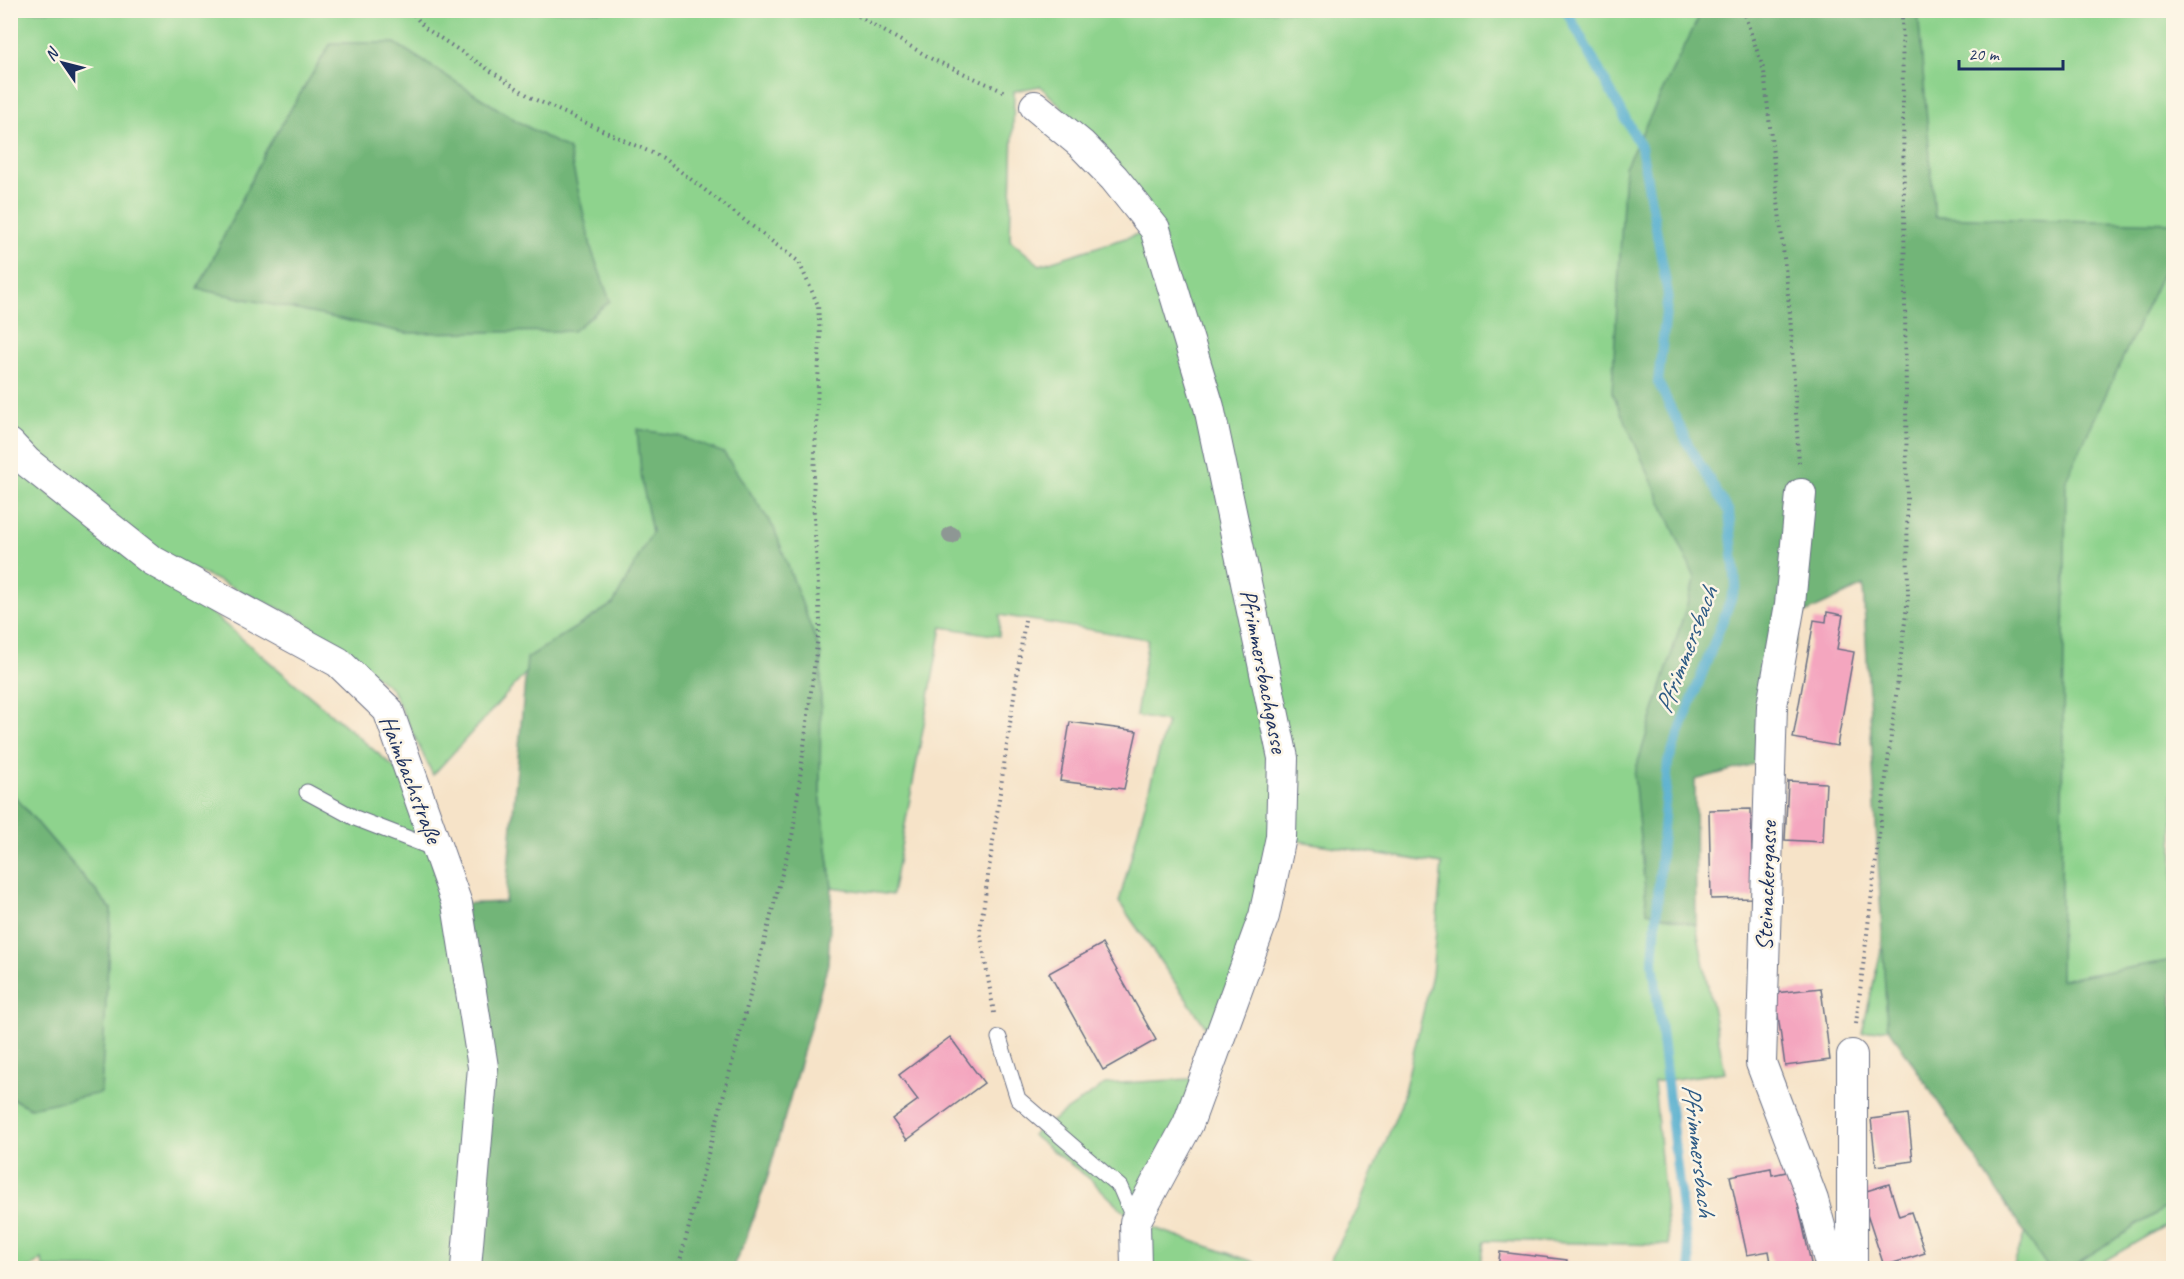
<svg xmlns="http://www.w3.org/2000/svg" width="2184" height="1279" font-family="Caveat,sans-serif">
	<rect width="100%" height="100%" fill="#fcf5e5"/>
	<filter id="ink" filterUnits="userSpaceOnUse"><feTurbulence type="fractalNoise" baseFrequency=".0167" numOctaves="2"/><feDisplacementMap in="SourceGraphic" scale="12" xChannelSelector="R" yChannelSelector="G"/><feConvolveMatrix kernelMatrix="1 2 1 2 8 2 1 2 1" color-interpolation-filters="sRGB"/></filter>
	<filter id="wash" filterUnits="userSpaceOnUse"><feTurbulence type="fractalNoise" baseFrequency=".008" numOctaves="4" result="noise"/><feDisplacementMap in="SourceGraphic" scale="24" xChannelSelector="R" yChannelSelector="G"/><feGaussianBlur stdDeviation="1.35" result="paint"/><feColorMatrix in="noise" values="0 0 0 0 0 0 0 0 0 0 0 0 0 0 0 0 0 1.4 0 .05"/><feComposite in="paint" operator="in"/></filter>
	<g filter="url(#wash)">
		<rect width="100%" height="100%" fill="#f6e3c8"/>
		<g fill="#8ed38d" stroke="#548176" stroke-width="1.5" fill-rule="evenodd">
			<path d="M11,11h2162v1210l-81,47h-79l55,-168 -135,-80 -71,13 38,-165 57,-650 -22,-1 -284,503 -4,192 49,13 29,147 -71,10 15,163 -184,-4 -5,27h-154l33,-61 42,-103 31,-129 10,-111 -161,-26 -64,205 -98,-141 48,-180 -31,-6 12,-77 -148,-24 -1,21 -57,-9 -50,268 -60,-8 -12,-93 1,-139 -9,-25 -162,-94 -37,68 -58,37 -122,134 -42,-87 -92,-70 -167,-77 -121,-107zM1040,86l54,53 60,90 -114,36 -30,-25 4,-149z"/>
			<path d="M10,459l31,29 161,117 212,179 69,283 -10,201h-430l-1,-9 -12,9h-19v-170l19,10 81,-199 -100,-117z"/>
			<path d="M1205,1078l-69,144 136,46h-121l-16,-46 -45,-43 -58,-44 73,-51z"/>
		</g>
		<g fill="#72b578" stroke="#46726b" stroke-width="1.5">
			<path d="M1702,11h216l17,206 238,6v27l-107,230 -6,500 113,-20v243l-104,65h-21l-161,-243 -24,-439 -60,28 -41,148 -67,18 1,145 -49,-13 -13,-137 61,-197 -83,-186 13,-225z"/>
			<path d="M331,43h64l122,78 52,29 23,101 18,50 -37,30 -167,2 -208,-44 68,-139z"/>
			<path d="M637,429l42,7 45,17 50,75 47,127 -1,139 12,93 -4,77 -60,212 -23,66 -13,26h-259l10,-201 -26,-163 48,-2 22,-244 86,-54 39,-72 -10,-50z"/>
			<path d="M11,792l100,117 -10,184 -71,15 -19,-10z"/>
		</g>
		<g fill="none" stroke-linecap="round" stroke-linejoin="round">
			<path stroke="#50acce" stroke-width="10" d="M1566,10l75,137 27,147 -10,88 31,64 40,66 7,74 -68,176 -15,200 30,257 8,49"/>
		</g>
		<g id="blocks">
			<g fill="#f4a6bf">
				<path d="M1827,612l16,3 -6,34 17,3 -17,94 -44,-8 21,-118 12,2z"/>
				<path d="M1070,722l67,9 -13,58 -64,-8z"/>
				<path d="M1788,781l38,2 -3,59 -38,-2z"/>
				<path d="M1751,809l2,89 -42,1 -2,-89z"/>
				<path d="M1102,944l54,96 -53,30 -54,-97z"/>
				<path d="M1821,988l9,72 -45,6 -10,-73z"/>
				<path d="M950,1037l34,46 -77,57 -15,-21 26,-19 -19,-25z"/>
				<path d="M1908,1114l5,47 -37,5 -5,-47z"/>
				<path d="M1771,1168l1,7 19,-4 21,97h-40l-3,-17 -22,4 -17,-79z"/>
				<path d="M1889,1184l10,32 12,-4 14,41 -41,13 -24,-73z"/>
				<path d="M1500,1252l67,8 -1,8h-68z"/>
			</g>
		</g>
	</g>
	<g filter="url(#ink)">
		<use href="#blocks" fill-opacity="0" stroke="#686e83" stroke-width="1.5"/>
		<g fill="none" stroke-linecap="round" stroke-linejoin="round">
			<defs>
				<g id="service">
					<path d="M307,792l48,26 83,32"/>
					<path d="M999,1038l19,61 102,88 15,35"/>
				</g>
				<g id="minor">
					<path d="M1035,106l46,38 33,34 41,51 54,178 74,351 -2,79 -17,79 -76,208 -53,98 1,46"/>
					<path d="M10,444l17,18 124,98 187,102 50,48 69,194 26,163 -17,201"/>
					<path d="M1801,494l-11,110 -18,102 -11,357 52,137 18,68"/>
					<path d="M1852,1268v-213"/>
				</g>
			</defs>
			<use href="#service" stroke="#686e83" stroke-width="17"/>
			<use href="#minor" stroke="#686e83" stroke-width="32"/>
			<g stroke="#686e83" stroke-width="4" stroke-dasharray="1.5 4.5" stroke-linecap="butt">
				<path d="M410,10l15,18 107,70 131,60 136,104 19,43 2,31 -7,163 7,122 -27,211 -115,436"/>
				<path d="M848,10l84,49 75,34"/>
				<path d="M1743,10l21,61 26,243 9,149"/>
				<path d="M994,1013l-14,-82 45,-311"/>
				<path d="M1856,1024l52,-427 -6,-587"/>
			</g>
			<use href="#service" stroke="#fff" stroke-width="15"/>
			<use href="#minor" stroke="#fff" stroke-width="30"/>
		</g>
		<circle fill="#8e9794" cx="951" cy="535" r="9"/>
	</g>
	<g text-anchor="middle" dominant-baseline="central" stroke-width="5" stroke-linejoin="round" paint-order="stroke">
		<g font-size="24" fill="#1b2f5e" stroke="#fcf5e5">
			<text transform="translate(1264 671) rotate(79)">Pfrimmersbachgasse</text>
			<text transform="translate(411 779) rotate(69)">Haimbachstraße</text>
			<text transform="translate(1766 886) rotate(-88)">Steinackergasse</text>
		</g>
		<g font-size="26" font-style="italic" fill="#2e5b85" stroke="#fcf5e5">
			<text transform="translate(1686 650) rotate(-69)">Pfrimmersbach</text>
			<text transform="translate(1699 1150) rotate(83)">Pfrimmersbach</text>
		</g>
	</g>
	<rect width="2184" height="1279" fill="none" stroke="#fcf5e5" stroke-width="36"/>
	<g transform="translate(63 63) rotate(305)" stroke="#fcf5e5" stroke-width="4.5" paint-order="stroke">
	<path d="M0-4.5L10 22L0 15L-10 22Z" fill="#1b2f5e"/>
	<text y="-9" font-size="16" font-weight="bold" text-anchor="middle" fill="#1b2f5e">N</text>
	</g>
	<path d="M1959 60v9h104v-9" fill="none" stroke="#1b2f5e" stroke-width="3"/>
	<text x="1968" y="60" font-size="18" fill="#1b2f5e" stroke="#fcf5e5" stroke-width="4.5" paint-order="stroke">20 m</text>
</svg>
